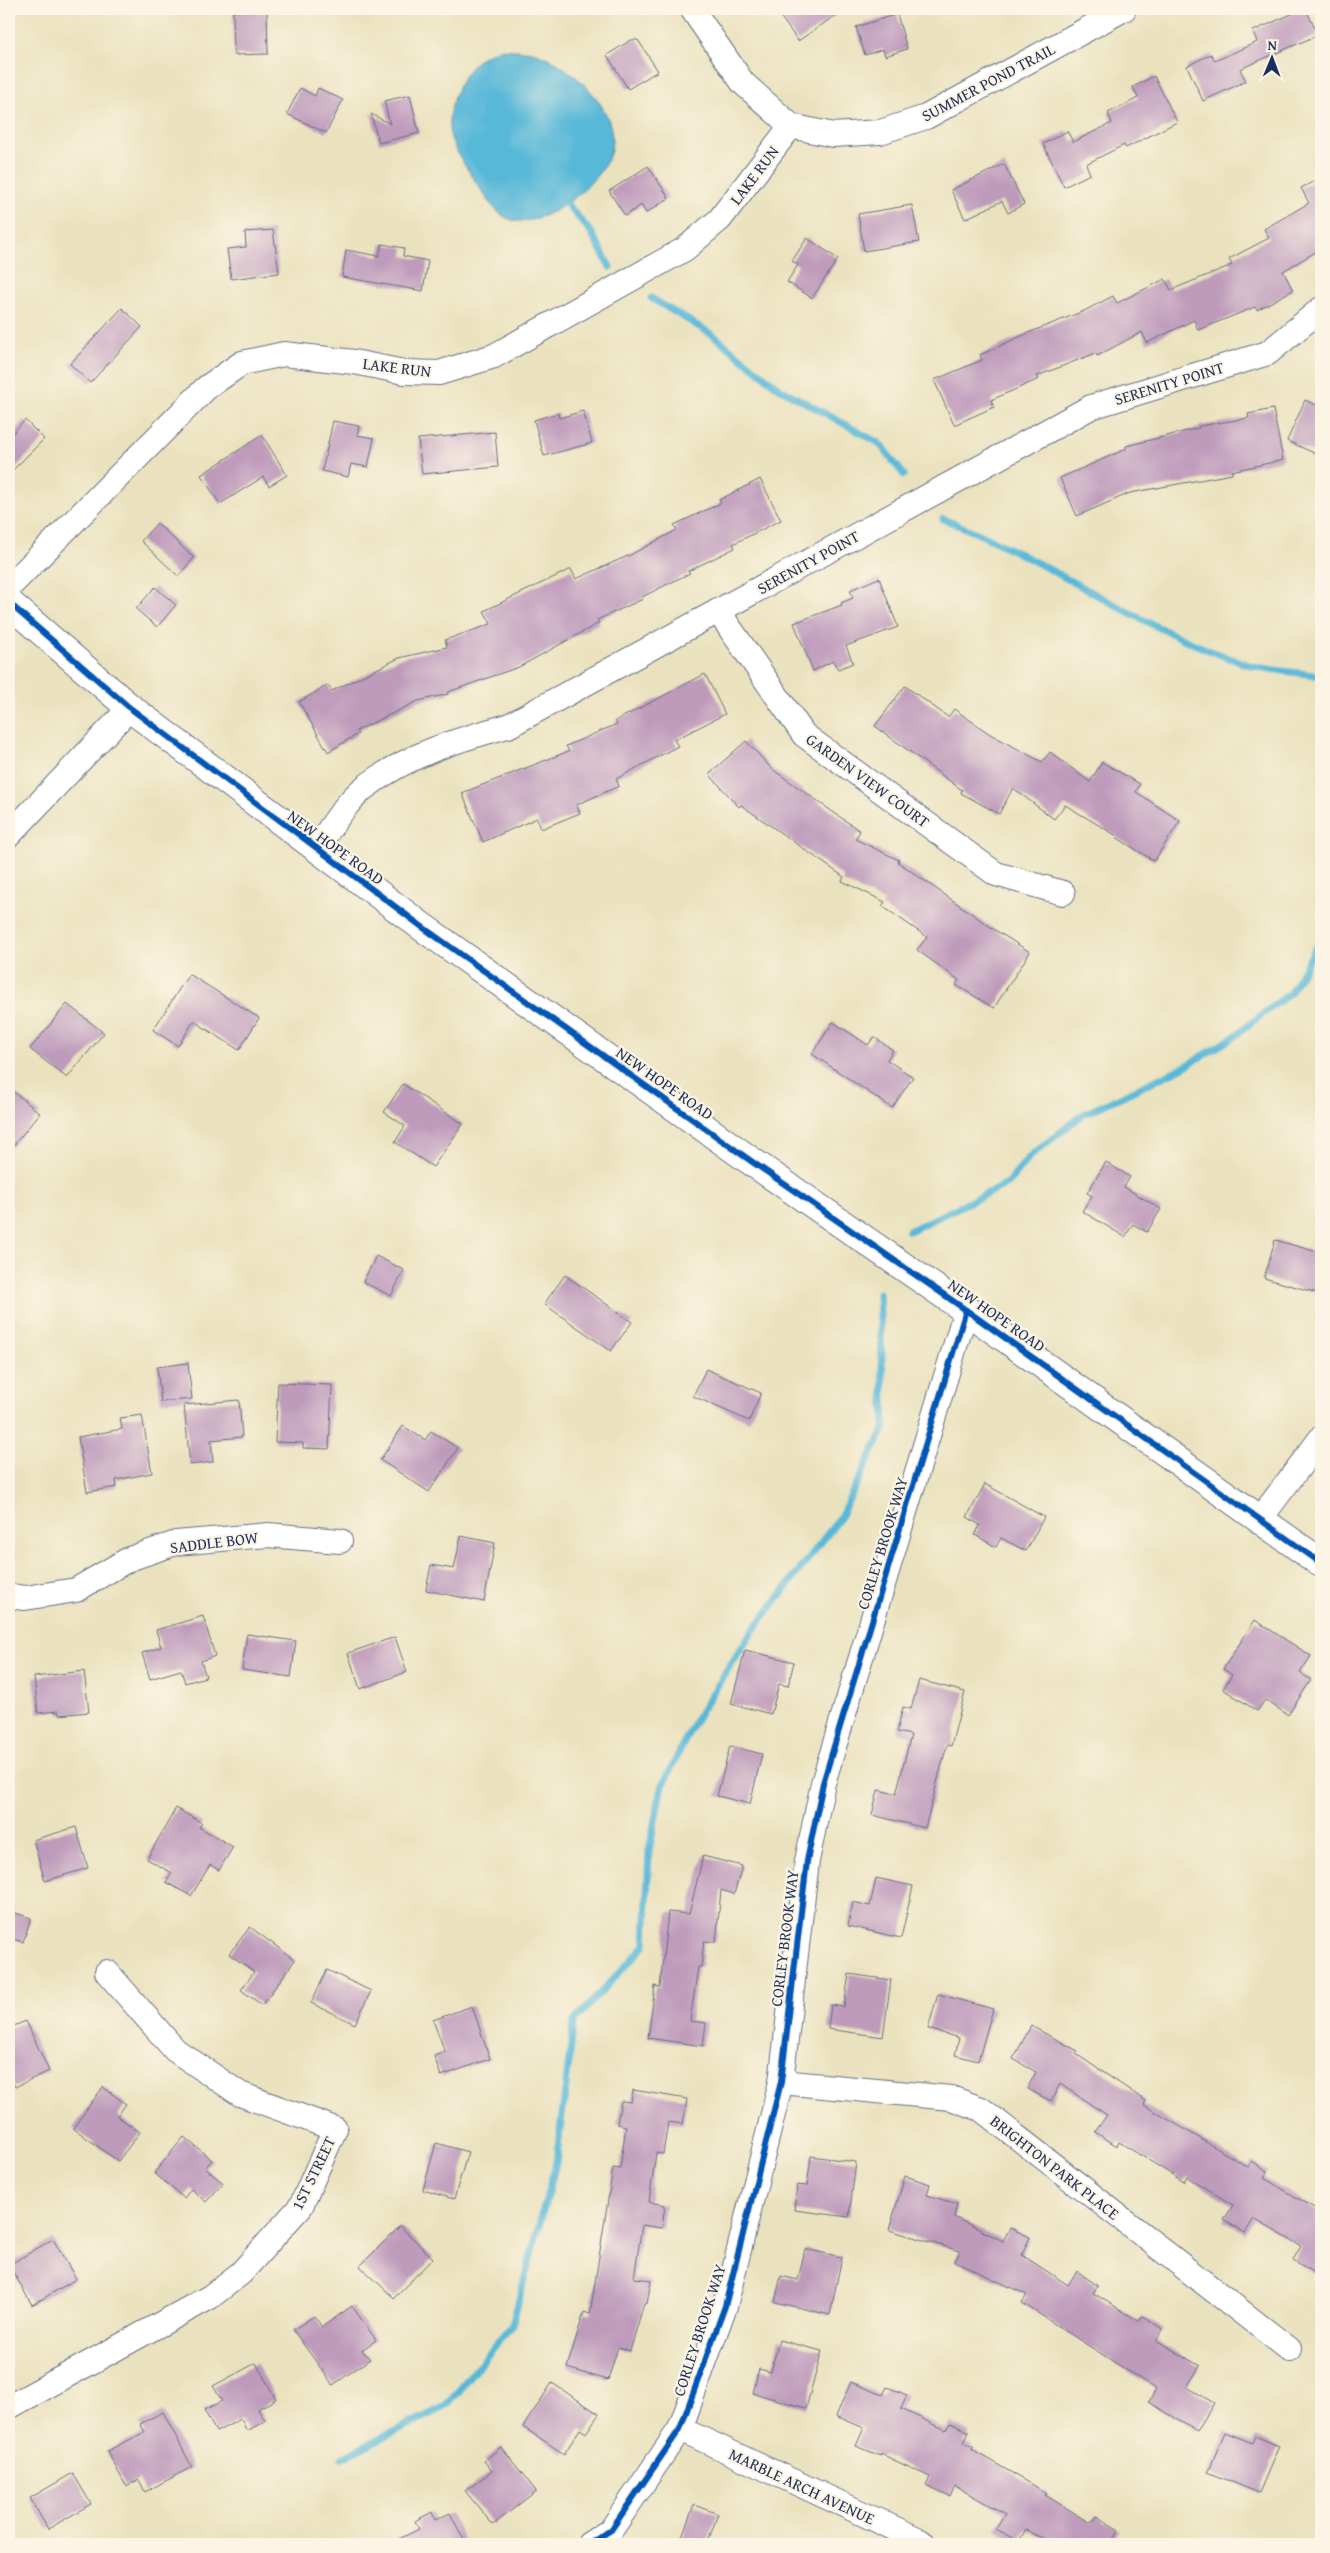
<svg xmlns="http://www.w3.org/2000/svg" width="1330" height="2553" font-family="'Gentium Book Plus',serif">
	<rect width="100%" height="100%" fill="#fcf5e5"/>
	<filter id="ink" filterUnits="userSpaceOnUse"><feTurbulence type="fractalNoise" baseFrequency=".02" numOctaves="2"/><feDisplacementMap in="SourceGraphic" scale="10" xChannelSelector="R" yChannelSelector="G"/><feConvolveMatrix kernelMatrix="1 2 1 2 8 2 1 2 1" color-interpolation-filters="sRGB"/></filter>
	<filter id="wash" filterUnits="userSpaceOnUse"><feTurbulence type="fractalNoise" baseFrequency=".0096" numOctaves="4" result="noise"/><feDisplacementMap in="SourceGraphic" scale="20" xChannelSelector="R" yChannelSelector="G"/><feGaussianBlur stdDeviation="1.12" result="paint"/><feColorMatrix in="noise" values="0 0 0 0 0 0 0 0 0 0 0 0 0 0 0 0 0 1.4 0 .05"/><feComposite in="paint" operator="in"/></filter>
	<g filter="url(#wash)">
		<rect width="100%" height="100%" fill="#eae2be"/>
		<path fill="#59b8d8" stroke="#3a749b" d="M499,49c14,1 32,1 45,7 32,16 75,53 67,93 -2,13 -11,23 -19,32 -15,19 -60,50 -85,37 -13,-6 -22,-23 -30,-34 -9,-15 -23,-33 -27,-50 -6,-23 12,-64 32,-77 5,-3 12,-5 17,-8z"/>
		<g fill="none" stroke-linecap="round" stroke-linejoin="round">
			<g stroke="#59b8d8" stroke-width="7">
				<path d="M566,203l25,29 19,35"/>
				<path d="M651,298l62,37 66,53 100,55 25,32"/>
				<path d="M943,519c105,40 196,110 303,145 23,7 51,8 75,12"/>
				<path d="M909,1231l98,-47 22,-27 53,-42 104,-49 46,-28 58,-45 31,-54"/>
				<path d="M341,2458l105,-52 66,-81 44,-162 18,-142 71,-76 4,-94 12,-62 33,-67 57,-89 88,-114 46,-92 -6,-134"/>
				<path d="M1315,2544l6,-6"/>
			</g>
		</g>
		<g id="blocks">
			<g fill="#be9abb">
				<path d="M791,9h54l-47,32 -18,-25z"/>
				<path d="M1303,9h3l12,26 -78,34 6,12 -43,20 -16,-35 24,-12 4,7 42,-19 -4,-11z"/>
				<path d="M267,10l1,44 -34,1 -1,-44z"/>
				<path d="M897,14l10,35 -22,7 -2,-7 -18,6 -9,-28z"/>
				<path d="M631,40h7l20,31 -30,18 -21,-34z"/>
				<path d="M1154,76l23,46 -51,26 -2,-3 -38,19 4,10 -26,13 -21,-43 24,-13 6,11 39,-19 -4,-10 30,-15 -5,-11z"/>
				<path d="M300,88l15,8 3,-8 25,12 -17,33 -39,-19z"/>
				<path d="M410,95l9,38 -40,10 -8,-29 19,10 -6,-23z"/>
				<path d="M1004,164l20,40 -16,9 -6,-12 -37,18 -14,-29z"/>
				<path d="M648,166l21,32 -23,15 -5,-8 -16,11 -16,-25z"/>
				<path d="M1321,178v71l-38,22 10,19 -36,20 -2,-3 -57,23 -4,-10 -47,23 -5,-11 -45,24 -1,-3 -59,23 2,3 -48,21 3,7 -40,18 -20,-45 48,-20 -2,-5 48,-22 56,-22 29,-15 4,7 48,-24 6,11 61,-25 -3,-6 40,-21 -5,-9 45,-26 -8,-15z"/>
				<path d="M912,205l7,37 -55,9 -6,-37z"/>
				<path d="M273,230l6,43 -48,6 -4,-30 19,-2 -1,-15z"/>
				<path d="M807,238l31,21 -26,39 -25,-16 11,-17 -6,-4z"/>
				<path d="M382,244l22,4 -1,8 25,5 -5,30 -81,-14 4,-27 33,6z"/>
				<path d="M122,308l20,19 -52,56 -20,-19z"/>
				<path d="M1305,400l16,7v49l-34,-15z"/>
				<path d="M1273,409l10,51 -51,11v3l-102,19 -53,23 -17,-38 66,-29v-3l73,-18v-2l50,-8 -1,-4z"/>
				<path d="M583,411l9,32 -48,13 -10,-36 24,-7 1,5z"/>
				<path d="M25,420l19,19 -35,35v-37z"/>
				<path d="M333,421l26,5 -2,9 17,3 -6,29 -17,-3 -3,13 -26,-6z"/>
				<path d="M495,432l3,35 -76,7 -4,-35z"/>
				<path d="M262,435l25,40 -18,11 -6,-9 -43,27 -19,-29z"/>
				<path d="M760,479l21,41 -48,24 2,4 -47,23 2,2 -48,24 1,2 -46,21 2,3 -80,44 -71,25v2l-30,7 -62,30 2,3 -30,18 -29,-50 29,-17 4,6 67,-33 48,-11 -2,-7 46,-16 -7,-13 87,-42 5,10 56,-25 45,-24 -3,-5 47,-22 -2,-3z"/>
				<path d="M157,523l37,35 -16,18 -37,-35z"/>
				<path d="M879,578l19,49 -52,19 7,17 -15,6 -5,-8 -20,10 -19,-48 48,-18 -1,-2 12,-5 -3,-8z"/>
				<path d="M155,587l21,18 -19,22 -21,-18z"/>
				<path d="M705,674l20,40 -51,26 4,6 -62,33 3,7 -43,19 4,8 -39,16 -4,-11 -54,24 -21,-49 107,-42 -3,-5 51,-22 -2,-3z"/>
				<path d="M905,686l43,31 6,-8 36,25 52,28 8,-10 40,30 12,-20 38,22 -4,8 44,29 -26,40 -38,-24 1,-1 -52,-31 -11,14 -41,-31 -14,26 -38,-21 1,-3 -87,-64z"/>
				<path d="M746,741l26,28 88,62 -5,8 44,21 -1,2 97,68 35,22 -36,56 -38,-23 3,-5 -42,-30 10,-13 -45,-31 3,-4 -43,-21 2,-4 -103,-72 -2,2 -30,-33z"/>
				<path d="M189,974l70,44 -20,32 -45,-29 -16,25 -25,-16z"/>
				<path d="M67,1004l37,29 -37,45 -37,-29z"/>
				<path d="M833,1022l35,23 6,-8 19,13 -6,10 26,17 -21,31 -80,-54z"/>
				<path d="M403,1084l60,40 -30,43 -38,-25 10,-16 -21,-14z"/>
				<path d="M9,1088l31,25 -31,38z"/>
				<path d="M1106,1162l24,15 -6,10 37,22 -14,23 -14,-8 -8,13 -43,-26 10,-15 -5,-3z"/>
				<path d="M1275,1240l46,13v41l-57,-16z"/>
				<path d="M376,1256l28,14 -13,26 -28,-14z"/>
				<path d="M565,1275l67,47 -21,29 -67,-47z"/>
				<path d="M188,1363l4,36 -31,3 -4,-35z"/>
				<path d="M706,1369l55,24 -12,28 -56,-25z"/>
				<path d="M278,1383l54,2 -3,64 -26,-1v-5l-28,-1z"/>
				<path d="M239,1400l3,37 -31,3 2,22 -23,3 -6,-60z"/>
				<path d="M142,1415l10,58 -36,7 1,7 -30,5 -9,-55 44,-8 -2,-11z"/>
				<path d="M403,1426l22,14 6,-9 27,17 -29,44 -49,-32z"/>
				<path d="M985,1484l59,33 -18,34 -25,-13 -5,9 -21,-12 5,-10 -13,-8z"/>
				<path d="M461,1536l34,7 -11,59 -58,-12 5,-25 23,4z"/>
				<path d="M203,1616l12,40 -14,5 5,16 -21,6 -4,-13 -31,9 -8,-26 19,-6 -5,-17z"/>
				<path d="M1255,1620l56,36 -11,17 11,7 -23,35 -23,-15 -8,11 -34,-22 9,-14 -9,-6z"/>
				<path d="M247,1634l49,7 -5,36 -49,-7z"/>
				<path d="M395,1637l12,35 -47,17 -12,-36z"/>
				<path d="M745,1650l49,12 -6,24 -9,-2 -8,30 -40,-10z"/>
				<path d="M84,1671l5,41 -30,3 -1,-4 -20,2 -4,-36z"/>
				<path d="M919,1680l46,12 -14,54 -4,-1 -22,83 -53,-13 6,-25 18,4 15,-59 -14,-3 6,-25 8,2z"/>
				<path d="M730,1746l32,8 -12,50 -33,-8z"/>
				<path d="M176,1808l26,15 -3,4 34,20 -14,23 -9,-5 -19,31 -25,-14 6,-9 -25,-14z"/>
				<path d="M76,1827l12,41 -43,13 -12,-41z"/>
				<path d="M703,1856l39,10 -8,28 -13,-4 -5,52 -12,-1 -3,26h-3l-8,54 16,2 -3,23 -55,-8 7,-52 5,1 8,-75 21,2z"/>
				<path d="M876,1878l37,8 -12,52 -53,-12 5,-24 17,4z"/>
				<path d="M9,1911l22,7 -8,24 -14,-4z"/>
				<path d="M250,1927l45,33 -33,45 -21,-15 13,-18 -25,-18z"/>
				<path d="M327,1970l44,21 -16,33 -44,-21z"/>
				<path d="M849,1974l42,6 -8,57 -55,-8 3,-24 13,2z"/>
				<path d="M938,1994l55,15 -15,52 -23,-6 4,-17 -31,-9z"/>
				<path d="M472,2006l18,53 -49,17 -7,-20 11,-4 -12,-32z"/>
				<path d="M26,2021l23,50 -34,16 -6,-13v-46z"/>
				<path d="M1031,2026l47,25 -2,3 70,47 -2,4 104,62 4,-6 16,10 -4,7 57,34v48l-7,13 -21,-13 8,-14 -47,-27 -9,14 -21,-13 9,-15 -46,-28 -3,5 -65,-40 -2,4 -22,-14 12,-17 -47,-31 -9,17 -24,-12 9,-17 -23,-13z"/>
				<path d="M103,2087l23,17 -9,12 23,16 -22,29 -45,-33z"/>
				<path d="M633,2090l54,9 -4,25 -15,-2 -5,32 -7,-1 -7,49 16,3 -3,23 -20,-3 -8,53 17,2 -4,24 -3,-1 -14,48 -12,-4 -10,33 -41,-12 17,-56 6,2 23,-146 7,1 6,-43 -9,-2 4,-23 10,1z"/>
				<path d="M184,2137l28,23 -7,8 18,15 -17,19 -15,-13 -7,9 -30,-25z"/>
				<path d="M436,2143l32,9 -14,47 -31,-9z"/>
				<path d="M811,2156l45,6 -7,55 -55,-7 3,-25 10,1z"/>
				<path d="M905,2176l25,8 -3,11 30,9 -3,13 49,24 7,-13 20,9 -8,18 46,30 9,-14 21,15 -5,7 46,28 3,-5 21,13 -7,11 44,26 -13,21 27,16 -17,28 -48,-29 7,-13 -134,-86 5,-8 -72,-34 5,-10 -71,-21z"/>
				<path d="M400,2226l33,32 -39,40 -34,-32z"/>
				<path d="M53,2239l23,40 -44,26 -23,-40z"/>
				<path d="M805,2249l37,8 -12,58 -55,-13 6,-26 17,4z"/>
				<path d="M352,2306l24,34 -14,10 8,9 -37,26 -40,-55 21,-14 8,11z"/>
				<path d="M779,2340l43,11 -16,57 -53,-15 6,-24 12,3z"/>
				<path d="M256,2363l20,36 -18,10 7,12 -18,10 -6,-12 -25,13 -12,-22 18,-9 -9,-15z"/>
				<path d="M851,2382l32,13 4,-8 20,8 -6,14 45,21 4,-7 19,9 -5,11 9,4 -1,3 75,43 -2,2 46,28 5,-7 23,14 -9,14h-59l-25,-15 -7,12 -23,-12 9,-15 -50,-28 -5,10 -24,-11 4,-8 -49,-23v2l-25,-10 8,-18 -28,-12z"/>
				<path d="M552,2383l47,31 -13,19 -6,-4 -16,25 -41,-27z"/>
				<path d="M163,2412l29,55 -47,25 -6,-12 -13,6 -19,-35 38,-19 -5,-8z"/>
				<path d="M1225,2432l27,11 3,-7 24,10 -20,47 -51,-21z"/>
				<path d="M501,2447l35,44 -43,34 -28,-34 27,-20 -8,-10z"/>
				<path d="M73,2473l18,31 -43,25 -18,-31z"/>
				<path d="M694,2505l24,9 -11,30h-28z"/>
				<path d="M432,2512l3,8 15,-7 16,31h-77l30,-15 -4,-8z"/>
			</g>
		</g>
	</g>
	<g filter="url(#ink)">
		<use href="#blocks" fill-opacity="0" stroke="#636e80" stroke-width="1"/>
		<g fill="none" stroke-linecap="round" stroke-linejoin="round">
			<defs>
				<g id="street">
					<path d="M692,9l51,74 48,43 42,9 47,-3 46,-15 198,-108"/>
					<path d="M9,587l197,-199 36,-25 42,-9 70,8 50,10 35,1 55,-17 191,-107 35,-30 71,-93"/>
					<path d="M718,611l86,124 192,139 67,19"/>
					<path d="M9,835l121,-127"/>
					<path d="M316,849c14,-20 29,-46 48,-61 43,-33 92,-48 144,-62l583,-319 177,-54 53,-44"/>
					<path d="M1260,1519l61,-81"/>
					<path d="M9,1596l16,2 51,-8 53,-31 47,-16 92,-8 72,6"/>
					<path d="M781,2082l170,16 30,11 308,240"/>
					<path d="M9,2407l201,-110 31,-24 60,-67 34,-77 -95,-35 -65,-44 -68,-78"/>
					<path d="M680,2429l235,109 8,6"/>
					<path d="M589,2544l22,-14 69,-101 45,-123 56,-224 26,-221 16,-78 143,-473"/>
				</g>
				<path id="secondary" d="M9,603l121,105 291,218 330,235 215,149 355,253"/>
			</defs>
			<use href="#street" stroke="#636e80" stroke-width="26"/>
			<use href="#secondary" stroke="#636e80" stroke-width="30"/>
			<use href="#street" stroke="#fff" stroke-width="24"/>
			<use href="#secondary" stroke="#fff" stroke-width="28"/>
			<defs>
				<g id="cycleway">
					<path d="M9,603l121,105 291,218 330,235 215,149 355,253"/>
					<path d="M589,2544l22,-14 69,-101 45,-123 56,-224 26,-221 16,-78 143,-473"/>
				</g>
			</defs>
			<use href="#cycleway" stroke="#fcf5e5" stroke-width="9"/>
			<use href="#cycleway" stroke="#0057b8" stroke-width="6"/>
		</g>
	</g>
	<g text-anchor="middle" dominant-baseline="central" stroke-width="4.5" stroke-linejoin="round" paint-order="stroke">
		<g font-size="16" fill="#1b2f5e" stroke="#fcf5e5">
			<text transform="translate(988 82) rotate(-28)">SUMMER POND TRAIL</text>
			<text transform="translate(754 175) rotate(-53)">LAKE RUN</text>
			<text transform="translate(397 367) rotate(7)">LAKE RUN</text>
			<text transform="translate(1169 383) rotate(-17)">SERENITY POINT</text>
			<text transform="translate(808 562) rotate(-29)">SERENITY POINT</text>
			<text transform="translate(868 780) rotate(36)">GARDEN VIEW COURT</text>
			<text transform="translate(336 847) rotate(36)">NEW HOPE ROAD</text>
			<text transform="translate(665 1083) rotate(35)">NEW HOPE ROAD</text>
			<text transform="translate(997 1315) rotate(35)">NEW HOPE ROAD</text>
			<text transform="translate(214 1542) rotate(-7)">SADDLE BOW</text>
			<text transform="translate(882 1543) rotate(-73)">CORLEY BROOK WAY</text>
			<text transform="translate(784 1938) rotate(-83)">CORLEY BROOK WAY</text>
			<text transform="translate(1055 2167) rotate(38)">BRIGHTON PARK PLACE</text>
			<text transform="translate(313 2173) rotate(-64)">1ST STREET</text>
			<text transform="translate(699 2330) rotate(-72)">CORLEY BROOK WAY</text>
			<text transform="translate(802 2486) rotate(25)">MARBLE ARCH AVENUE</text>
		</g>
	</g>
	<rect width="1330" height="2553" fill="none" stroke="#fcf5e5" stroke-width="30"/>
	<g transform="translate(1272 58) rotate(1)" stroke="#fcf5e5" stroke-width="4" paint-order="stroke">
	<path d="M0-4L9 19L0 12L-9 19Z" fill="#1b2f5e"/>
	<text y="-8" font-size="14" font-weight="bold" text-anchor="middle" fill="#1b2f5e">N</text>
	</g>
</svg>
